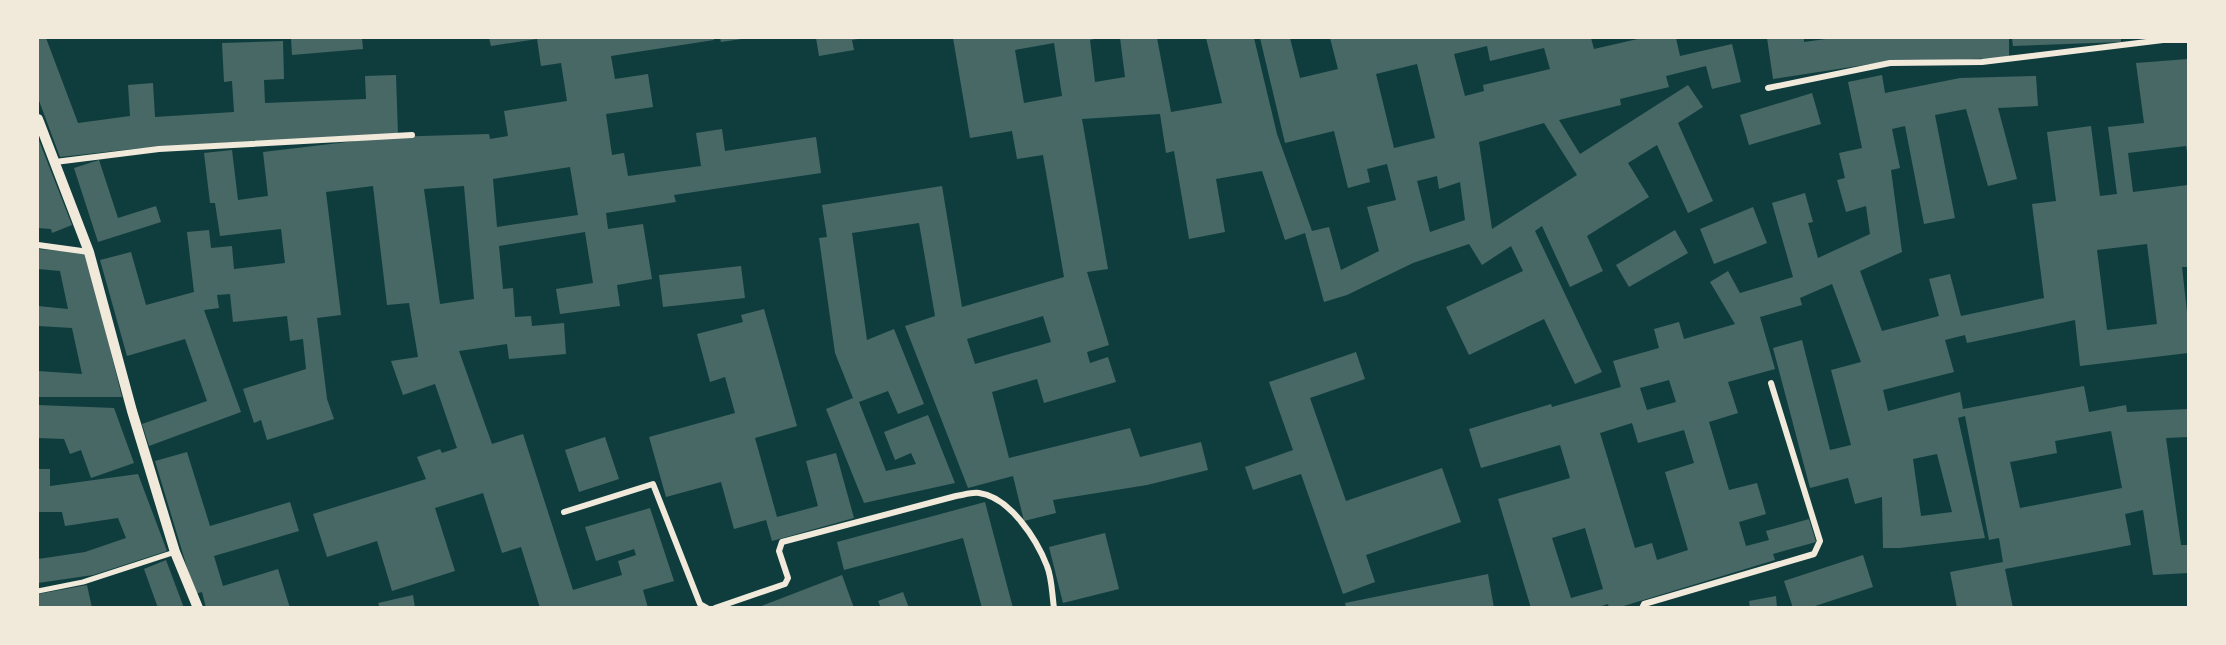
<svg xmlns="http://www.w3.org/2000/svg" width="2226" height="645" font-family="'Work Sans',sans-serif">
	<rect width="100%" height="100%" fill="#0f3d3e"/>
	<g fill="#486865" fill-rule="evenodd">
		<path d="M38,38h8l32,85 52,-7 -2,-31 25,-2 2,34 79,-5 -2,-31 -8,1 -2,-39 61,-2 1,38 -20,1 1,23 101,-4 -1,-23 31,-1 2,60 -163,7 -102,7 -73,8 -22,-59z"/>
		<path d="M291,38h71l1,11 -71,6z"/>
		<path d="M489,38h225v2l-103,16 4,23 33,-5 5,33 -47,7 6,41 12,-2 4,23 73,-10 -5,-33 26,-4 3,22 91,-14 5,36 -147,22 2,7 -70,11 2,16 35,-5 9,55 -35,6 3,21 -60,8 -4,-25 37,-6 -8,-51 -86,14 4,43 10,-1 2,29 16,-1 1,10 32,-3 2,31 -57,5 -2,-15 -48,7 33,93 31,-10 50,156 49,-15 -4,-14 18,-6 -2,-6 -38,12 -11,-34 65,-19 24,73 -31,9 5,18h-108l-19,-61 -19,6 -19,-60 -48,15 20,63 -63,20 -15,-50 -50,16 -14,-43 113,-35 -9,-22 23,-8 2,4 15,-5 -22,-64 -32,11 -12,-34 27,-4 -9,-54 -22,2 -14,-119 -47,6 15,123 -24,3 10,81 7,20 -67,21 -6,-20 -7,3 -11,-34 63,-20 -3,-30 -13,2 -3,-25 -54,6 -3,-28 -13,1 2,13 -15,2 37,102 -92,34 -7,-22 65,-23 -22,-62 -58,17 -27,-96 31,-8 15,53 48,-13 -7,-60 22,-2 2,18 21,-2 2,23 51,-6 -4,-34 -61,7 -5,-33h-5l-6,-50 28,-3 6,50 30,-4 -5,-44 126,-15 100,-3 1,5 18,-3 -4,-25 63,-10 -6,-38 -20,3 -4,-27 -46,7zM570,167l8,48 -81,12 -4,-48zM464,186l10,113 -34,5 -16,-115z"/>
		<path d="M720,38h22v1l-21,3z"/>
		<path d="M816,38h42v1l-6,1 2,10 -35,6z"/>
		<path d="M953,38h145l-8,2 5,42 30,-5 -5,-39h37l14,74 51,-9 -16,-65h48l23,96 35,97 17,-4 12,43 38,-19 -12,-44 29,-7 -9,-36 -20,5 3,13 -22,6 -14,-57 -49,12 -25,-105h30l10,40 38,-9 -8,-31h261l3,11 48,-11h34l4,18 52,-12 9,38 -29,7 -6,-23 -40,10 3,11 -49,12 1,6 -62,15 21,34 108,-69 15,22 -25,16 35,78 -25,12 -31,-68 -29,18 21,34 -62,39 16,35 -33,16 -28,-61 -7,5 67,141 -27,12 -31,-65 -75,36 -23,-48 77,-36 -12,-25 -29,19 -13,-21 -56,19 -66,32 -23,7 -19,-69 -20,7 -23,-69 -46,8 9,53 -36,7 -15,-88 -8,2 -6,-39 -78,5 26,150 -21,3 22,73 -22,7 3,11 18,-6 8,25 -72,21 -7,-24 -45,13 17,66 121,-30 10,29 61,-15 7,28 -61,15 -94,15 3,13 -32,8 -11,-45 -45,12 -63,-162 30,-10 -16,-93 -67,10 15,107 27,-11 30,75 -26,10 -10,-23 -29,11 27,69 30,-7 -5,-11 -16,7 -11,-28 44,-17 27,68 -91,20 -38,-94 27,-11 -18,-45 -16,-115 8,-1 -5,-32 120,-19 20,121 102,-30 -21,-122 -26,4 -5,-28 -42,7zM1054,43l8,53 -38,7 -9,-53zM1487,46l3,15 54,-13 6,21 -67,16 1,6 -19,5 -11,-42zM1417,64l18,74 -41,10 -18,-74zM1544,123l33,52 -85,54 -13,-87zM1437,176l2,13 21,-7 5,38 -35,12 -13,-51zM1043,316l8,26 -76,22 -8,-25z"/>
		<path d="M1767,38h37v4l29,-4h176v20l-119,3 -117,18z"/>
		<path d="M2012,38h109v4l-108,4z"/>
		<path d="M2188,59v98l-2,-11 -58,7 5,39 55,-7v82h-6l6,54v32l-108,13 -5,-46 -108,23 -2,-8 -20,5 9,32 -71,18 5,21 72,-19 3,17 121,-23 5,26 37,-7 1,7 61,-3v28l-22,1 15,107h7v28l-35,2 -10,-65 -18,4 6,31 -126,24 8,39h-56l-7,-36 53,-10 -4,-24 -10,2 -24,-124 -7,2 27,120 -85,10h-17l-1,-51 -27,7 -7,-26 -38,10 -37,-140 29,-8 28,110 21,-5 -20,-75 30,-8 -29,-78 -32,14 2,7 -42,12 15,52 -47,13 10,31 -29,9 20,68 28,-7 9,31 -27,8 7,24 23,-6 -3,-9 43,-12 7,23 -43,12 2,6 -158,48h-8l-1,-4 -13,4h-64l-33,-109 72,-21 -10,-33 -79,23 -12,-39 82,-25 1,3 69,-20 -8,-26 46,-13 -5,-19 25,-7 5,17 51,-15 -25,-42 18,-11 12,22 53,-16 -21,-74 33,-10 8,29 -5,1 10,35 52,-24 -4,-28 -20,6 -9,-32 8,-2 -6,-25 23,-5 -14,-66 34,-7 3,18 75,-15 76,-2 2,30 -40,2 19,71 -29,7 -22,-77 -31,6 20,103 -31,6 -19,-98 -13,3 8,39 -9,2 11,82 -42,19 22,60 57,-15 -10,-37 21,-5 11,42 83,-18 -12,-94 24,-3 -9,-69 44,-6 9,70 17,-2 -9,-67 36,-4 -8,-60zM2147,244l10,80 -50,6 -10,-80zM1669,380l7,22 -29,8 -7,-22zM1632,423l6,20 46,-13 10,33 -29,9 23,78 -31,10 -5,-17 -17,5 -35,-115zM2111,431l11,57 -102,20 -10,-46 47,-9 -2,-12zM1937,454l15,58 -31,4 -8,-57zM1585,528l18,61 -32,9 -19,-60z"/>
		<path d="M1812,93l9,31 -72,21 -9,-30z"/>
		<path d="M38,138l34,87 -20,8 -1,-4 -13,-1z"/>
		<path d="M99,160l19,58 38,-12 5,16 -63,20 -24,-74z"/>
		<path d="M1753,207l14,36 -53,21 -14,-35z"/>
		<path d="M1675,230l13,23 -59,34 -13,-22z"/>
		<path d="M38,249l48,4 36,144h-84v-26l44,3 -10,-46 -34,-2v-20l30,3 -8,-38 -22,-2z"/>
		<path d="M741,266l4,32 -82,9 -4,-32z"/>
		<path d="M764,309l33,117 -42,12 22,79 41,-11 -12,-45 30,-8 18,65 -82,23 -6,-21 -32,9 -13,-47 -55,15 -17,-60 86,-24 -10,-36 -15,5 -13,-48 46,-12 -2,-7z"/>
		<path d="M1356,352l9,27 -55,19 36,103 96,-33 19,54 -95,33 9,27 -32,12 -42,-120 -48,16 -8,-23 48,-17 -24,-68z"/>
		<path d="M38,405l76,3 20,55 -43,15 -10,-28 -11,4 -6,-15 -26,-1z"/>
		<path d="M605,437l14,42 -40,13 -14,-42z"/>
		<path d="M187,452l23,74 80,-24 9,29 -85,25 9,30 55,-17 12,39h-84l-4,-16 -7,2 -40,-133z"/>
		<path d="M38,469h12v17l88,-12 29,77 -74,24 -55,8v-24l47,-7 41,-14 -8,-20 -53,8 -3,-14h-24z"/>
		<path d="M985,502l28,106h-31l-19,-70 -119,32 -7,-28z"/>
		<path d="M1105,533l14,56 -56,14 -14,-56z"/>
		<path d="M1863,555l10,32 -64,21h-16l-9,-27z"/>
		<path d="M166,560l18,48h-26l-14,-39z"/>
		<path d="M1488,574l6,34h-148l-1,-5z"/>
		<path d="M842,575l12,33h-95v-1z"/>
		<path d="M87,585l5,23h-54v-14z"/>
		<path d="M903,592l6,16h-28l-3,-7z"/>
		<path d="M413,595l2,13h-35l-2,-5z"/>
		<path d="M1776,596l1,12h-27l-1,-7z"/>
	</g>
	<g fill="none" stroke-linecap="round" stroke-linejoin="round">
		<path stroke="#f1e9da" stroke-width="5" d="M38,591l45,-9 92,-30"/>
		<g stroke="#f1e9da" stroke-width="6">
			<path d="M1768,88l122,-25 92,-1 181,-22h25"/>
			<path d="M55,162l104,-13 253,-14"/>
			<path d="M38,245l51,7"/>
			<path d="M564,512l89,-28 47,120 7,4"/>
			<path d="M715,608l70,-24 3,-6 -9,-27 3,-9 174,-46c7,-1 16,-4 23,-3 31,4 58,47 68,73 5,12 5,28 7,42"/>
			<path d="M1642,608l2,-4 170,-50 6,-13 -49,-158"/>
		</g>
		<path stroke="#f1e9da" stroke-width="10" d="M38,119l51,133 43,159 43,141 23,56"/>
	</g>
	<rect width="2226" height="645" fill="none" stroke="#f1e9da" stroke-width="78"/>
</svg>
